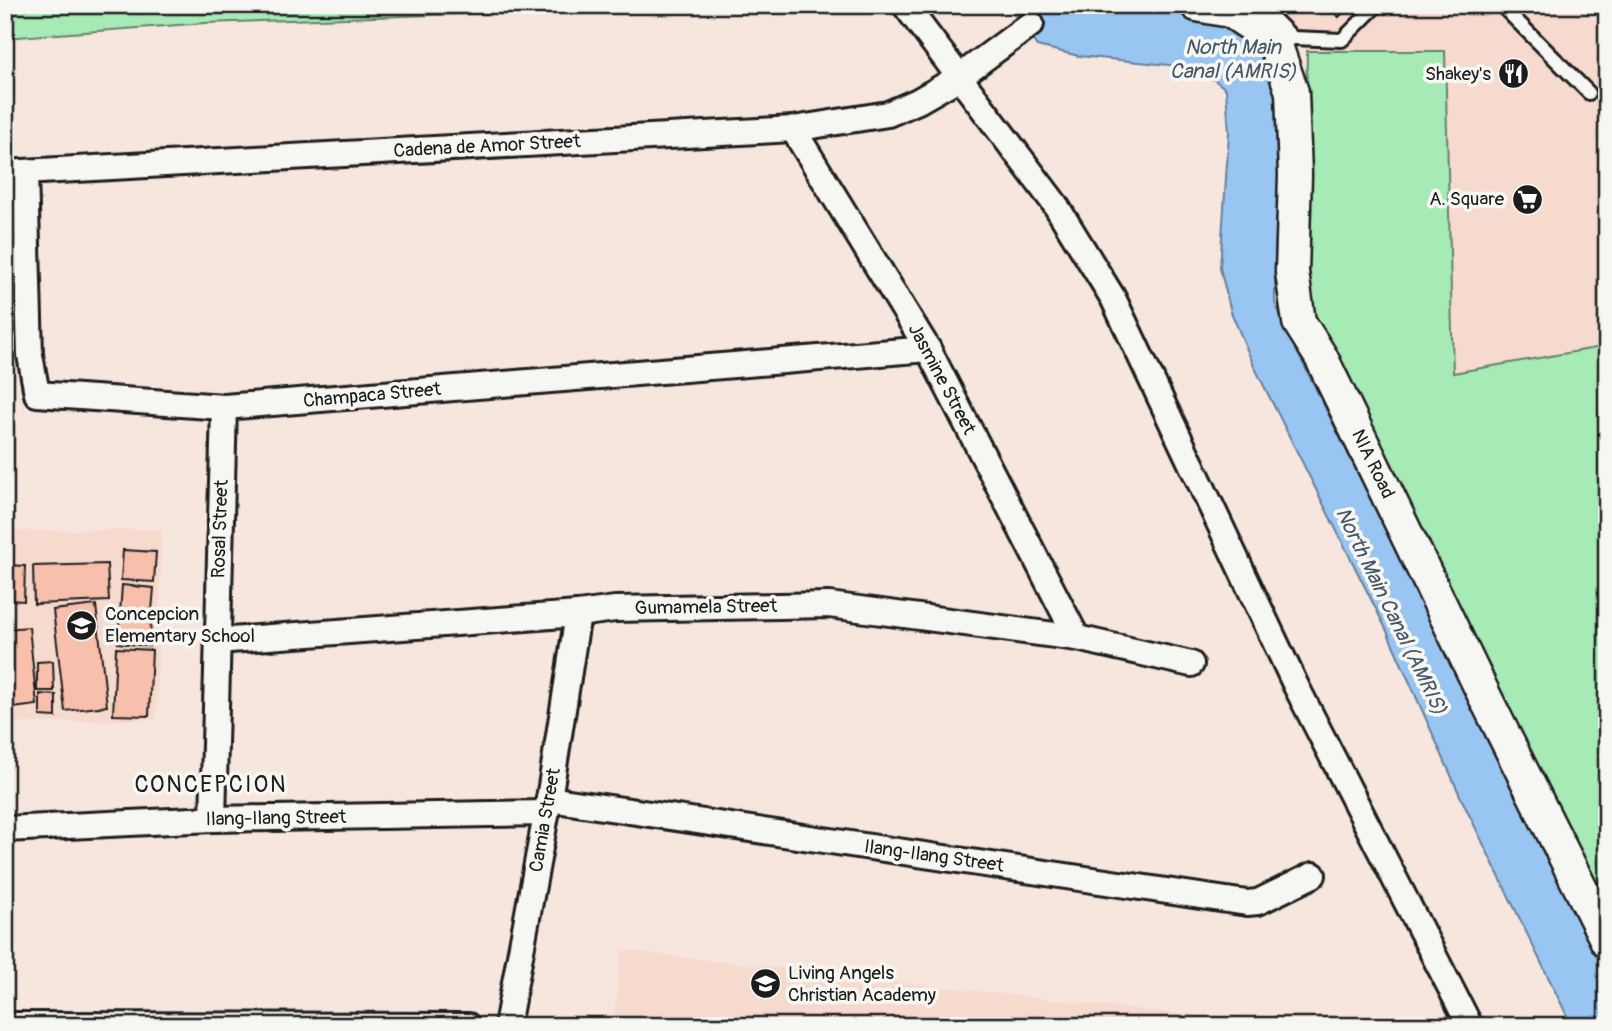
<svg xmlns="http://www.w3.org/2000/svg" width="1612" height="1031" font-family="Pangolin,sans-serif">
	<rect width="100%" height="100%" fill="#f7e6dd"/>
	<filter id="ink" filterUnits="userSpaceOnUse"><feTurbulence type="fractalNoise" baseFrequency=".0143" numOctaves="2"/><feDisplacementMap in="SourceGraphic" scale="14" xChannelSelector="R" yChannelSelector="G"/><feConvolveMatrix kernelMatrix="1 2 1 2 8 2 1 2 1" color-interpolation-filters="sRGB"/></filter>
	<g filter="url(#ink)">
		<g fill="#f7dace">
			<path d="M1269,5h311l27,27v314l-155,27 -7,-321 -138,-1 -27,-37z"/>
			<path d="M162,529l-6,190 -151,5v-193z"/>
			<path d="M622,950l582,67 -1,9h-590z"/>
		</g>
		<g fill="#a6eab6" stroke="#618369" stroke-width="2">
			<path d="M5,5h620l-79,6 -341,12 -200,15z"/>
			<path d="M1307,51h138l8,322 154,-27v568l-286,-578 -18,-47z"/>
		</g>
		<path fill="#98c5f2" stroke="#66819c" stroke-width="2" d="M1007,5h101l97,11 48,22 19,25 11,44 -8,144v52l25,54 307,618v51h-35l-110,-226 -76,-171 -132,-263 -23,-54 -11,-44 9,-135 -3,-44 -27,-21 -120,-12 -42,-10z"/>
		<g fill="#f8bfac" stroke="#1c1c1c" stroke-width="2">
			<path d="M1326,5h24l-11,12z"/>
			<path d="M123,550l33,2 -2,30 -33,-2z"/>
			<path d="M107,564l2,37 -75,3 -1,-38z"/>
			<path d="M5,565l20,1 -1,35 -19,-1z"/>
			<path d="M122,585l32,3 -5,58 -31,-3z"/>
			<path d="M96,605l11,101 -42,5 -12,-101z"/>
			<path d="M29,627l8,78 -32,4v-80z"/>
			<path d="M116,648l36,2 -3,66 -36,-1z"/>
			<path d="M53,661l1,30h-17v-29z"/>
			<path d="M40,694l16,1v22l-16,-1z"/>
		</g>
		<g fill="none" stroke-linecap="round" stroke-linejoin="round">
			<defs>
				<g id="service">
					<path d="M1260,5l33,33 49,2 35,-35"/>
					<path d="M1501,5l88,88"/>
				</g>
				<g id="minor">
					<path d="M905,5l150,199 58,94 183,388 174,340"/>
					<path d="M793,129l135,220 149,289"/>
					<path d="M25,172l5,183 7,39 187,13 704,-58"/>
					<path d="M5,173l788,-44 95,-15 30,-13 40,-23 73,-54"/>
					<path d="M217,641l361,-27 37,-5 214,-4 248,33 114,26"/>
					<path d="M549,799l698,104 11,-1 55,-27"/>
					<path d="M213,819l11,-412"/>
					<path d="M5,829l208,-10 333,-6"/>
					<path d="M5,1025l463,1"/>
					<path d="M507,1026l42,-227 29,-185"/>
				</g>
				<path id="tertiary" d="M1197,5l33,6 44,29 18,52 3,83 -3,97 7,50 22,35 166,344 120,240"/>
			</defs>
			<use href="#service" stroke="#1c1c1c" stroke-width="18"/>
			<use href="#minor" stroke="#1c1c1c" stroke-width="30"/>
			<use href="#tertiary" stroke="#1c1c1c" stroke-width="37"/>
			<use href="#service" stroke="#f6f6f2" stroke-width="12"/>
			<use href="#minor" stroke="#f6f6f2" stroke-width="24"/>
			<use href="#tertiary" stroke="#f6f6f2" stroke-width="32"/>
		</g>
	</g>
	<defs>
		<symbol id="restaurant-disc" viewBox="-11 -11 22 22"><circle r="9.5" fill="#1c1c1c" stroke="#f6f6f2"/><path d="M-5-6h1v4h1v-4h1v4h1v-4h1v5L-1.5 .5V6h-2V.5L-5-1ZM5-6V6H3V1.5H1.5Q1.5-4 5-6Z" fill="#fff"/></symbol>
		<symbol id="supermarket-disc" viewBox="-11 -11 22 22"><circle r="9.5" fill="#1c1c1c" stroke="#f6f6f2"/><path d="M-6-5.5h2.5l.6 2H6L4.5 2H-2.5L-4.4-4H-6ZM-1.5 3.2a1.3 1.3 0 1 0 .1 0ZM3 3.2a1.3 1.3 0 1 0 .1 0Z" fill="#fff"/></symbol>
		<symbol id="school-disc" viewBox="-11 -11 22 22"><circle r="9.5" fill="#1c1c1c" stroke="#f6f6f2"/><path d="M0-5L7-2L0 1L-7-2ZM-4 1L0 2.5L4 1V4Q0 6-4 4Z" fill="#fff"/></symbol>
	</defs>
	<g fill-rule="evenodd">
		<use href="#restaurant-disc" x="1496" y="56" width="35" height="35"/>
		<use href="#supermarket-disc" x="1510" y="182" width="35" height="35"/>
		<use href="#school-disc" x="64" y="608" width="35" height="35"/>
		<use href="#school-disc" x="748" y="966" width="35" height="35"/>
	</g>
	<g text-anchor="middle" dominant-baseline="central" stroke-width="7" stroke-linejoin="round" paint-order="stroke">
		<g font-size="19" fill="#1c1c1c" stroke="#f6f6f2" text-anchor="end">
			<text x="1491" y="74">Shakey's</text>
			<text x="1504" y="199">A. Square</text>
			<text x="105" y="614" text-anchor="start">Concepcion<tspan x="105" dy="22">Elementary School</tspan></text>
			<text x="788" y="973" text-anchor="start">Living Angels<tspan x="788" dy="22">Christian Academy</tspan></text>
		</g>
		<g font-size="19" fill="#1c1c1c" stroke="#f6f6f2">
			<text transform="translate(487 146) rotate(-3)">Cadena de Amor Street</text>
			<text transform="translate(942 379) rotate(62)">Jasmine Street</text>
			<text transform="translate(372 395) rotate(-5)">Champaca Street</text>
			<text transform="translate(1373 464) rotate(64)">NIA Road</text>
			<text transform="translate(220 529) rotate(-88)">Rosal Street</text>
			<text transform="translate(706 607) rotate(-1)">Gumamela Street</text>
			<text transform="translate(276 818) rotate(-1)">Ilang-Ilang Street</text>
			<text transform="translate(545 820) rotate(-80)">Camia Street</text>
			<text transform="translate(934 856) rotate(8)">Ilang-Ilang Street</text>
		</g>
		<g font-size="21" font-style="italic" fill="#475767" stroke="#f6f6f2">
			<text x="1233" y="47">North Main<tspan x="1233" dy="24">Canal (AMRIS)</tspan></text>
			<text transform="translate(1391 611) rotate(64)">North Main Canal (AMRIS)</text>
		</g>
		<g font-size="23" letter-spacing="2" fill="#1c1c1c" stroke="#f6f6f2">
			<text x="211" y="784">CONCEPCION</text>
		</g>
	</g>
	<rect width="1612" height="1031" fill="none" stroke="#f6f6f2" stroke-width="28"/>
	<rect x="14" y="14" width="1584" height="1003" fill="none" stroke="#1c1c1c" stroke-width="2.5" filter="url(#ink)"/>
</svg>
